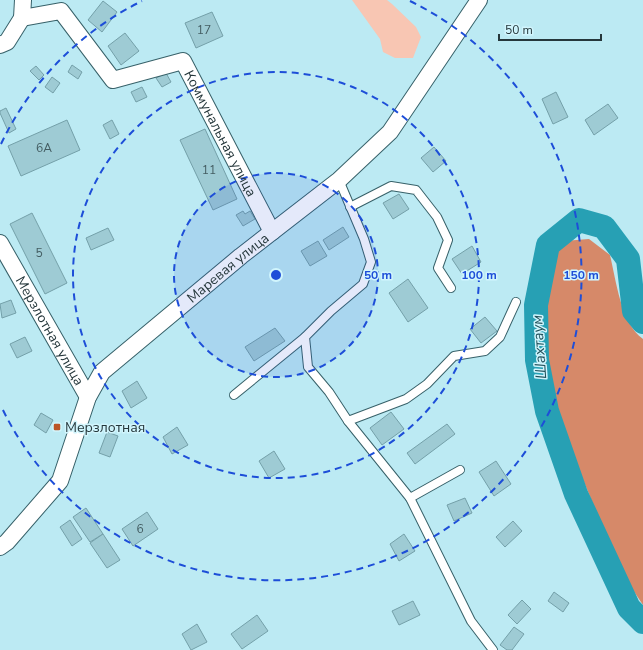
<svg xmlns="http://www.w3.org/2000/svg" width="643" height="650" font-family="'Nunito Sans',sans-serif">
	<rect width="100%" height="100%" fill="#bceaf3"/>
	<path fill="#f8c6b3" d="M352,0h35l5,4 24,23 5,10 -8,21h-18l-12,-6 -3,-13z"/>
	<path fill="#d68969" d="M589,239l21,16c6,25 11,69 33,84v266l-14,-21 -25,-54 -35,-84 -22,-70 -2,-69 8,-49 11,-17z"/>
	<g fill="none" stroke-linecap="round" stroke-linejoin="round">
		<path stroke="#27a0b4" stroke-width="24" d="M643,322l-9,-11 -6,-52 -24,-32 -25,-7 -31,25 -12,60 1,55 10,51 29,83 53,114 14,14"/>
	</g>
	<g fill="#9ecbd4" stroke="#74a0a9">
		<path d="M103,1l14,11 -15,20 -14,-12z"/>
		<path d="M212,12l11,24 -27,12 -11,-25z"/>
		<path d="M125,33l14,18 -18,14 -13,-19z"/>
		<path d="M72,65l10,7 -4,7 -10,-7z"/>
		<path d="M36,66l8,9 -5,5 -9,-9z"/>
		<path d="M166,73l5,9 -9,5 -6,-9z"/>
		<path d="M52,77l8,6 -7,10 -8,-6z"/>
		<path d="M142,87l5,10 -11,5 -5,-10z"/>
		<path d="M556,92l12,25 -15,7 -11,-25z"/>
		<path d="M608,104l10,14 -24,17 -9,-15z"/>
		<path d="M6,108l10,21 -7,4 -9,-20v-2z"/>
		<path d="M67,120l13,30 -59,26 -13,-30z"/>
		<path d="M112,120l7,14 -9,5 -7,-14z"/>
		<path d="M205,129l32,70 -24,11 -33,-70z"/>
		<path d="M434,147l12,14 -13,11 -12,-14z"/>
		<path d="M399,194l10,15 -16,10 -10,-16z"/>
		<path d="M243,211l2,3 5,-3 5,8 -12,7 -7,-11z"/>
		<path d="M32,213l35,70 -22,11 -35,-70z"/>
		<path d="M343,227l6,10 -20,13 -6,-10z"/>
		<path d="M108,228l6,12 -23,10 -5,-12z"/>
		<path d="M318,241l9,15 -17,10 -9,-15z"/>
		<path d="M472,246l9,16 -19,12 -10,-15z"/>
		<path d="M408,279l20,29 -20,14 -19,-29z"/>
		<path d="M11,300l5,13 -14,5 -2,-14z"/>
		<path d="M485,317l12,14 -16,12 -11,-14z"/>
		<path d="M275,328l10,13 -31,20 -9,-14z"/>
		<path d="M25,337l7,14 -15,7 -7,-14z"/>
		<path d="M137,381l10,17 -16,10 -9,-17z"/>
		<path d="M391,412l13,17 -22,16 -12,-17z"/>
		<path d="M41,413l12,7 -7,13 -12,-8z"/>
		<path d="M447,424l8,10 -40,30 -8,-11z"/>
		<path d="M177,427l11,18 -16,9 -9,-17z"/>
		<path d="M107,432l11,4 -8,21 -11,-4z"/>
		<path d="M274,451l11,18 -16,9 -10,-17z"/>
		<path d="M496,461l15,23 -17,12 -15,-24z"/>
		<path d="M465,498l7,15 -18,8 -7,-16z"/>
		<path d="M86,508l17,26 -13,8 -17,-25z"/>
		<path d="M147,512l11,17 -25,17 -11,-17z"/>
		<path d="M70,520l12,19 -10,7 -12,-19z"/>
		<path d="M513,521l9,10 -17,16 -9,-10z"/>
		<path d="M103,534l17,26 -13,8 -17,-25z"/>
		<path d="M404,534l11,17 -16,10 -9,-17z"/>
		<path d="M554,592l15,11 -6,9 -15,-11z"/>
		<path d="M522,600l9,9 -14,15 -9,-9z"/>
		<path d="M413,601l7,14 -21,10 -7,-14z"/>
		<path d="M257,615l11,16 -26,18 -11,-15z"/>
		<path d="M197,624l10,18 -16,8 -9,-16z"/>
		<path d="M514,627l10,7 -12,16h-5l-7,-5z"/>
	</g>
	<g fill="none" stroke-linecap="round" stroke-linejoin="round">
		<defs>
			<g id="service">
				<path d="M339,180l25,59 7,23 -8,22 -32,27 -26,26 3,30 21,25 19,29 58,-22 21,-15 27,-28 31,-5 15,-14 16,-35"/>
				<path d="M350,207l41,-21 25,4 21,27 11,23 -10,28 13,20"/>
				<path d="M234,395l71,-58"/>
				<path d="M348,421l62,77 61,123 22,29"/>
				<path d="M410,498l50,-28"/>
			</g>
			<g id="minor">
				<path id="s1" d="M23,0l-1,18 39,-7 52,69 70,-19 89,171"/>
				<path d="M0,45l7,-3 15,-24"/>
				<path id="s2" d="M0,243l88,154"/>
				<path id="s3" d="M0,547l7,-5 53,-61 28,-84 14,-25 139,-116 98,-76 51,-48 89,-132"/>
			</g>
		</defs>
		<use href="#service" stroke="#376169" stroke-width="10"/>
		<use href="#minor" stroke="#376169" stroke-width="18"/>
		<use href="#service" stroke="#fff" stroke-width="8"/>
		<use href="#minor" stroke="#fff" stroke-width="16"/>
	</g>
	<circle cx="276" cy="275" r="102" fill="#1d4ed8" fill-opacity=".12"/>
	<g fill="none" stroke="#1d4ed8" stroke-width="2" stroke-dasharray="7 5">
		<circle cx="276" cy="275" r="102"/>
		<circle cx="276" cy="275" r="203"/>
		<path d="M1 144A305 305 0 0 1 142 1M410 1A305 305 0 1 1 1 406"/>
	</g>
	<rect fill="#bb5527" stroke="#d1f5fd" stroke-width="1.5" x="53" y="423" width="8" height="8" rx="2"/>
	<g text-anchor="middle" dominant-baseline="central" stroke-width="3" stroke-linejoin="round" paint-order="stroke">
		<g font-size="12" fill="#435c61">
			<text x="204" y="30">17</text>
			<text x="44" y="148">6А</text>
			<text x="209" y="170">11</text>
			<text x="39" y="253">5</text>
			<text x="140" y="529">6</text>
		</g>
		<g font-size="14" fill="#25373b" stroke="#d1f5fd">
			<text stroke="none"><textPath href="#s1" startOffset="298">Коммунальная улица</textPath></text>
			<text stroke="none"><textPath href="#s3" startOffset="370">Маревая улица</textPath></text>
			<text stroke="none"><textPath href="#s2" startOffset="101">Мерзлотная улица</textPath></text>
		</g>
		<g font-size="14" fill="#25373b" stroke="#d1f5fd" text-anchor="start">
			<text x="65" y="427">Мерзлотная</text>
		</g>
		<g font-size="15" font-style="italic" fill="#21515a" stroke="#d1f5fd">
			<text transform="translate(539 347) rotate(-94)">Шахтаум</text>
		</g>
	</g>
	<circle cx="276" cy="275" r="6" fill="#1d4ed8" stroke="#d1f5fd" stroke-width="2"/>
	<g font-size="12" text-anchor="middle" font-weight="bold" fill="#1d4ed8" stroke="#d1f5fd" stroke-width="3" stroke-linejoin="round" paint-order="stroke">
		<text x="378" y="279">50 m</text>
		<text x="479" y="279">100 m</text>
		<text x="581" y="279">150 m</text>
	</g>
	<path d="M499 34v6h102v-6" fill="none" stroke="#25373b" stroke-width="2"/>
	<text x="505" y="34" font-size="12" fill="#25373b" stroke="#d1f5fd" stroke-width="3" paint-order="stroke">50 m</text>
</svg>
